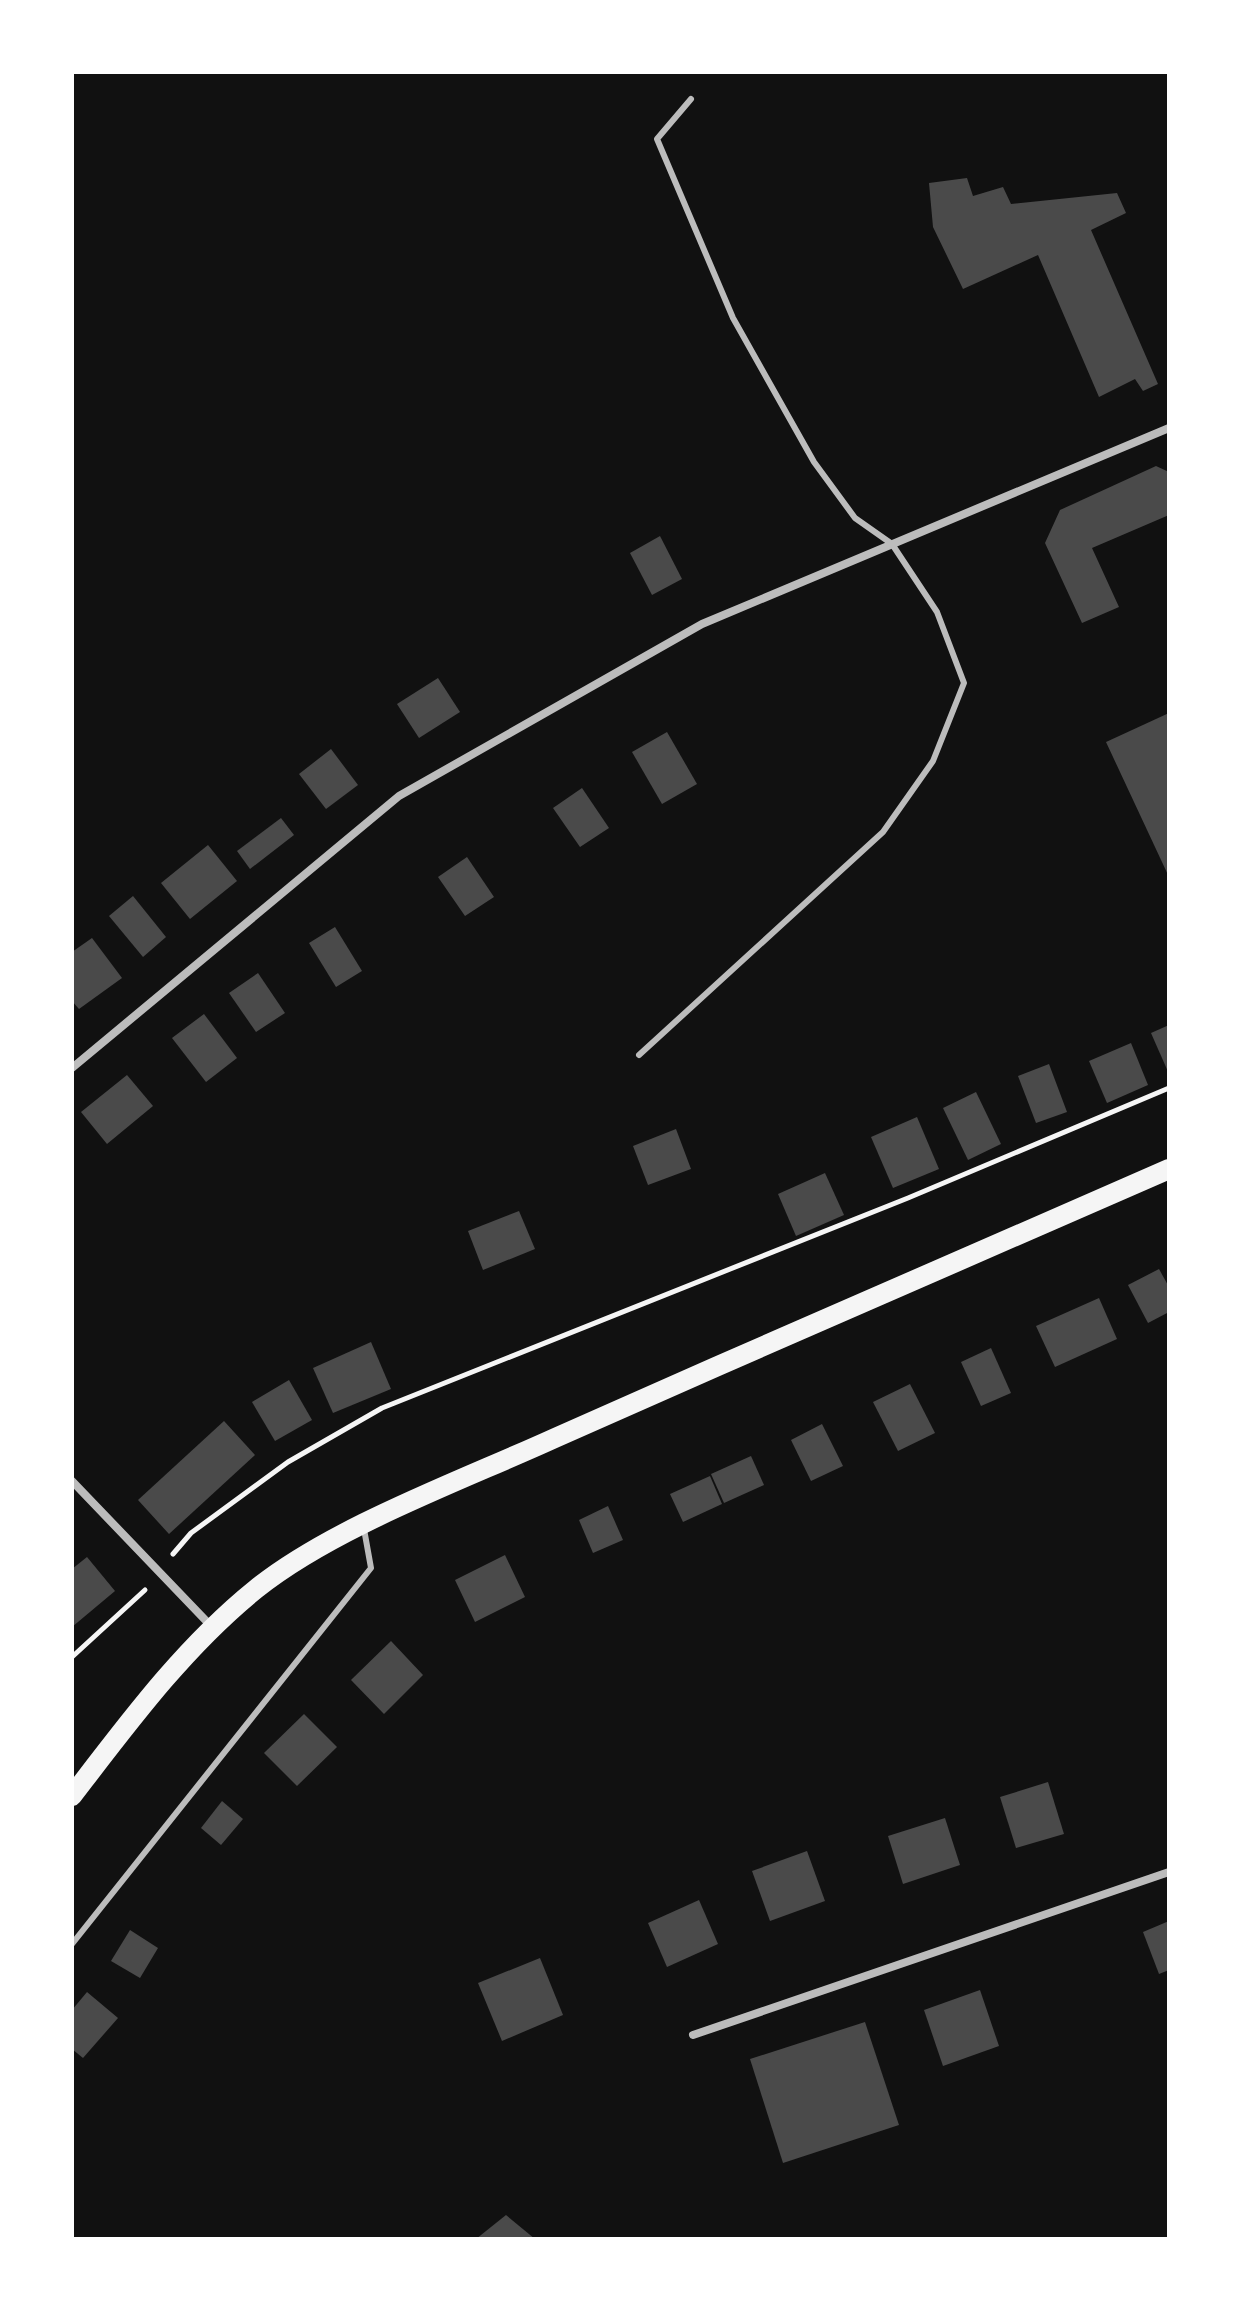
<svg xmlns="http://www.w3.org/2000/svg" width="1241" height="2311" font-family="Arial,sans-serif">
	<rect width="100%" height="100%" fill="#111"/>
	<g fill="#4a4a4a">
		<path d="M967,178l6,18 30,-9 8,17 106,-11 9,20 -35,17 67,154 -15,7 -8,-12 -36,18 -61,-142 -75,34 -30,-62 -4,-44z"/>
		<path d="M1156,466l13,6v43l-77,33 27,59 -37,16 -37,-80 15,-33z"/>
		<path d="M660,536l22,43 -30,16 -22,-42z"/>
		<path d="M438,678l22,34 -41,26 -22,-34z"/>
		<path d="M1169,713v164l-63,-135z"/>
		<path d="M667,732l30,52 -35,20 -30,-52z"/>
		<path d="M331,749l27,36 -32,24 -27,-35z"/>
		<path d="M582,788l27,40 -29,19 -27,-39z"/>
		<path d="M281,818l13,17 -44,34 -13,-18z"/>
		<path d="M208,845l29,36 -47,38 -29,-36z"/>
		<path d="M467,857l27,40 -29,19 -27,-39z"/>
		<path d="M133,896l33,41 -23,20 -34,-41z"/>
		<path d="M335,927l27,44 -26,16 -27,-44z"/>
		<path d="M92,938l30,40 -43,31 -7,-8v-49z"/>
		<path d="M258,973l27,40 -29,19 -27,-39z"/>
		<path d="M204,1014l33,44 -31,24 -34,-44z"/>
		<path d="M1169,1025v49l-18,-41z"/>
		<path d="M1131,1043l17,42 -41,18 -18,-42z"/>
		<path d="M1049,1064l18,48 -31,11 -18,-47z"/>
		<path d="M127,1075l26,31 -46,38 -26,-32z"/>
		<path d="M976,1092l25,52 -33,16 -25,-52z"/>
		<path d="M917,1117l22,52 -46,19 -22,-51z"/>
		<path d="M676,1129l15,40 -43,16 -15,-39z"/>
		<path d="M825,1173l19,42 -48,21 -18,-42z"/>
		<path d="M519,1211l16,38 -52,21 -15,-39z"/>
		<path d="M1159,1269l10,18v25l-21,11 -20,-38z"/>
		<path d="M1099,1298l18,41 -62,28 -19,-41z"/>
		<path d="M371,1342l20,47 -58,24 -20,-45z"/>
		<path d="M991,1348l20,45 -30,13 -20,-44z"/>
		<path d="M289,1380l23,40 -37,21 -23,-39z"/>
		<path d="M910,1384l25,49 -37,18 -25,-49z"/>
		<path d="M224,1421l31,34 -86,79 -31,-34z"/>
		<path d="M822,1424l21,42 -32,15 -20,-41z"/>
		<path d="M751,1456l13,29 -40,18 -13,-29z"/>
		<path d="M710,1476l12,28 -39,18 -13,-28z"/>
		<path d="M608,1506l15,34 -30,13 -14,-33z"/>
		<path d="M505,1555l20,42 -50,25 -20,-42z"/>
		<path d="M87,1557l28,34 -43,36v-58z"/>
		<path d="M391,1641l32,34 -39,39 -33,-34z"/>
		<path d="M304,1714l33,33 -40,39 -33,-33z"/>
		<path d="M1048,1782l16,52 -48,14 -16,-51z"/>
		<path d="M222,1801l21,18 -22,26 -20,-17z"/>
		<path d="M945,1818l15,47 -57,19 -15,-48z"/>
		<path d="M807,1851l18,50 -55,20 -18,-50z"/>
		<path d="M699,1900l19,44 -51,23 -19,-44z"/>
		<path d="M1169,1921v49l-10,4 -16,-42z"/>
		<path d="M130,1930l28,18 -18,30 -29,-17z"/>
		<path d="M540,1958l23,57 -61,26 -24,-58z"/>
		<path d="M980,1990l19,56 -56,20 -19,-56z"/>
		<path d="M87,1992l31,26 -35,40 -11,-9v-39z"/>
		<path d="M865,2022l34,103 -116,38 -33,-104z"/>
		<path d="M506,2215l29,24h-59z"/>
	</g>
	<g fill="none" stroke-linecap="round" stroke-linejoin="round">
		<g stroke="#f5f5f5" stroke-width="5">
			<path d="M173,1554l18,-21 97,-71 94,-54 526,-210 261,-110"/>
			<path d="M72,1657l73,-67"/>
		</g>
		<g stroke="#bcbcbc" stroke-width="6">
			<path d="M639,1055l244,-223 50,-71 31,-78 -27,-71 -45,-68 -37,-26 -41,-56 -81,-144 -76,-179 34,-40"/>
			<path d="M72,1944l299,-376 -7,-39"/>
		</g>
		<g stroke="#bcbcbc" stroke-width="8">
			<path d="M72,1068l327,-272 303,-172 467,-196"/>
			<path d="M72,1481l140,146"/>
			<path d="M693,2035l476,-163"/>
		</g>
		<path stroke="#f5f5f5" stroke-width="20" d="M72,1796c56,-73 112,-149 184,-207 77,-62 207,-109 299,-151 204,-91 409,-179 614,-269"/>
	</g>
	<rect width="1241" height="2311" fill="none" stroke="#ffffff" stroke-width="148"/>
</svg>
